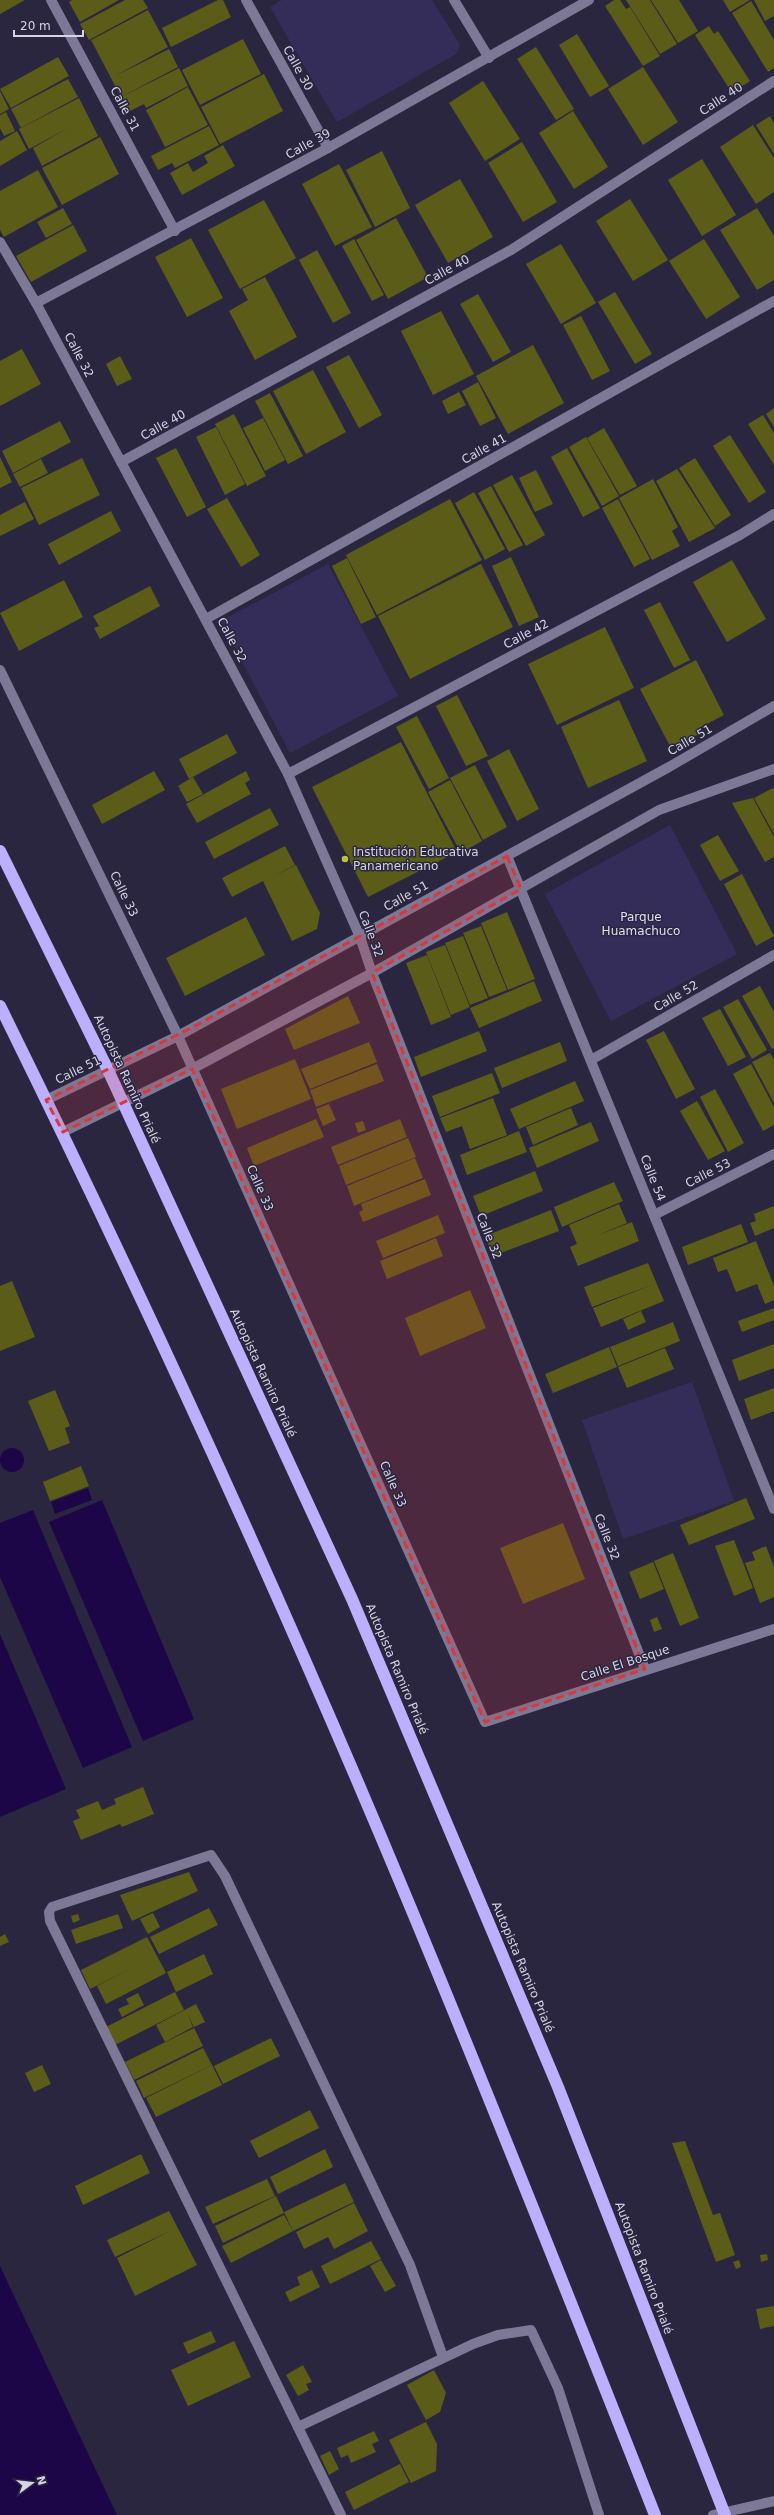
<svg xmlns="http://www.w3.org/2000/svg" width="774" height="2515" font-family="'DejaVu Sans',sans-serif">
	<rect width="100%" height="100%" fill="#2a2640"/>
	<g fill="#352d59">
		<path d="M282,0h150l28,45 -4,9 -119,68 -67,-115z"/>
		<path d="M328,564l70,132 -108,57 -69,-132z"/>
		<path d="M670,825l67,129 -126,67 -66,-127z"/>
		<path d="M692,1382l42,119 -111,38 -41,-119z"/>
	</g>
	<g fill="#1d0647">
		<circle cx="12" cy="1460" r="12"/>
		<path d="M88,1488l4,12 -37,14 -4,-12z"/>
		<path d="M102,1500l92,219 -51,22 -94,-219z"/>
		<path d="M33,1510l99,237 -49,21 -83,-191v-54z"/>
		<path d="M0,1634l66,155 -66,28z"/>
		<path d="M0,2266l117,249h-117z"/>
	</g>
	<g fill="#5b5c18">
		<path d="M0,0h25l-25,14z"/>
		<path d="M72,0h47l-39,22 -11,-20z"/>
		<path d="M125,0h18l5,8 -59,32 -9,-16z"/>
		<path d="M218,0h5l8,17 -60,30 -9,-19z"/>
		<path d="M614,0h6l6,9 4,-2 30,49 -17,10 -38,-60z"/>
		<path d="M626,0h24l27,44 -17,10z"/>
		<path d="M651,0h28l19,31 -20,12z"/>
		<path d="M723,0h27l-20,12z"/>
		<path d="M754,0h20v16l-9,5z"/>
		<path d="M751,1l23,39v28l-6,4 -36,-59z"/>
		<path d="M148,10l20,37 -53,29 54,-27 9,18 -57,30 -30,-57z"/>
		<path d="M709,26l5,8 4,-3 32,50 -18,12 -37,-58z"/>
		<path d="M577,34l32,52 -19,11 -31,-52z"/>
		<path d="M243,39l18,35 -61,31 -18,-35z"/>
		<path d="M536,47l38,62 -18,11 -39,-61z"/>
		<path d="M58,57l11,19 -58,32 -11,-19z"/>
		<path d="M643,67l35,55 -35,23 -35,-56z"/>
		<path d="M179,68l9,18 -42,22 -2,-4 -18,9 -7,-15z"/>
		<path d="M264,74l19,37 -63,33 -19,-37z"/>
		<path d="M68,79l10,18 -57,31 -10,-19z"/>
		<path d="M483,81l37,58 -35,22 -36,-58z"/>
		<path d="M188,87l20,38 -43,22 -19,-37z"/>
		<path d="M0,91l9,18 -9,5z"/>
		<path d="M79,98l19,38 -56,30 -9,-18 35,-20 -39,21 -10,-20z"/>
		<path d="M573,111l35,56 -34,22 -35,-56z"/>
		<path d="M6,112l9,19 -11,5 -4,-8v-13z"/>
		<path d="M770,116l4,7v31l-18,-29z"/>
		<path d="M753,125l21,33v34l-18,12 -36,-57z"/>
		<path d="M209,126l10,19 -44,23 -3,-5 -14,7 -7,-14z"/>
		<path d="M17,131l10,19 -27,16v-25z"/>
		<path d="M100,137l19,37 -57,31 -20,-37z"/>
		<path d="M522,142l35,60 -34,20 -35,-59z"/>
		<path d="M223,145l12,21 -53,29 -12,-22 18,-10 5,9 15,-9 -4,-7z"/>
		<path d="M382,151l28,57 -35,19 -29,-57z"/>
		<path d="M702,159l34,56 -34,21 -34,-56z"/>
		<path d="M339,164l33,63 -37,19 -33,-62z"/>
		<path d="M38,170l20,37 -54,30 -4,-7v-39z"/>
		<path d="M460,179l33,58 -45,26 -33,-58z"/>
		<path d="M630,199l38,61 -35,21 -37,-60z"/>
		<path d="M264,200l32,58 -56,31 -32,-59z"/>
		<path d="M63,208l9,16 -26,14 -9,-16z"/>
		<path d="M757,208l17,28v44l-17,10 -37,-60z"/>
		<path d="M396,218l32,59 -40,22 -32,-59z"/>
		<path d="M73,225l14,26 -56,31 -15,-26z"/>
		<path d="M191,238l32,60 -36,19 -32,-60z"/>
		<path d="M354,239l30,56 -12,6 -30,-55z"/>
		<path d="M704,239l36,58 -34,22 -37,-58z"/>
		<path d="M561,244l35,59 -35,21 -35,-60z"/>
		<path d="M317,250l34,63 -18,10 -34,-63z"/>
		<path d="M265,277l32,60 -42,23 -26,-49 19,-11 -6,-11z"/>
		<path d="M615,292l37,62 -17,10 -37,-62z"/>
		<path d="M478,294l33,58 -18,10 -33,-58z"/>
		<path d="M441,311l33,63 -41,21 -32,-64z"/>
		<path d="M581,316l29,55 -18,9 -29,-55z"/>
		<path d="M533,345l31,58 -56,31 -32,-58z"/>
		<path d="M22,349l19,35 -41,22v-45z"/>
		<path d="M349,355l33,60 -23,13 -33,-61z"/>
		<path d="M120,356l12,23 -15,7 -11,-22z"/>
		<path d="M313,370l33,62 -40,22 -33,-63z"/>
		<path d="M478,382l18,36 -16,8 -18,-35z"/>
		<path d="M459,392l7,13 -18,9 -6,-13z"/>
		<path d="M270,393l33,63 -15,8 -33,-63z"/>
		<path d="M774,408v19l-8,-13z"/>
		<path d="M234,414l32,62 -19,10 -32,-62z"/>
		<path d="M763,415l11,18v32l-26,-41z"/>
		<path d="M263,418l22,42 -20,11 -22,-43z"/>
		<path d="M60,421l11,21 -58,31 -11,-22z"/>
		<path d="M216,427l29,57 -20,11 -29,-58z"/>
		<path d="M604,428l33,58 -17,9 -33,-57z"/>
		<path d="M730,435l36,57 -17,11 -36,-57z"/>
		<path d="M586,437l33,59 -17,10 -33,-59z"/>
		<path d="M176,448l30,59 -19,10 -31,-59z"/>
		<path d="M567,448l33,60 -17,9 -32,-60z"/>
		<path d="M0,457l12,25 -12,6z"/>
		<path d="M82,458l18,37 -61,30 -18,-37z"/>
		<path d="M695,458l36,57 -16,11 -36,-58z"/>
		<path d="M41,459l7,14 -28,14 -7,-13z"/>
		<path d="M677,469l38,59 -26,14 -33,-61z"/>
		<path d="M536,470l17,34 -18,8 -16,-34z"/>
		<path d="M512,475l33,60 -19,11 -33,-61z"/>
		<path d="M653,479l25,48 -6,4 8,15 -28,14 -33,-62z"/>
		<path d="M491,486l32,59 -14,7 -31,-59z"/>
		<path d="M474,492l31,57 -20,11 -30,-57z"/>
		<path d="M227,498l33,57 -19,12 -34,-58z"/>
		<path d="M450,499l32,61 -105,55 -31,-60z"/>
		<path d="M618,499l32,60 -16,8 -32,-59z"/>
		<path d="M25,502l9,17 -34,17v-21z"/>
		<path d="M111,511l10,20 -62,34 -11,-21z"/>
		<path d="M511,557l28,60 -20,9 -27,-60z"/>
		<path d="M347,558l29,59 -15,7 -29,-58z"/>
		<path d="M732,560l34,59 -39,23 -34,-60z"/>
		<path d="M481,564l32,63 -103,52 -32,-63z"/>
		<path d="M64,580l19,37 -64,34 -19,-38z"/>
		<path d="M150,586l10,20 -60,33 -6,-11 5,-2 -6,-10z"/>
		<path d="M660,602l30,58 -16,8 -30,-58z"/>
		<path d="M605,627l29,61 -77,37 -29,-61z"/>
		<path d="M696,660l28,55 -27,14 2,5 -28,14 -31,-59z"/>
		<path d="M457,695l31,61 -22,10 -30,-60z"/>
		<path d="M619,700l28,61 -59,27 -27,-61z"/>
		<path d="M417,716l32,62 -20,11 -33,-62z"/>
		<path d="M227,734l10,19 -48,26 -10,-20z"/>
		<path d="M401,742l56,110 -89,45 -56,-110z"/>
		<path d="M509,749l30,60 -22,12 -30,-60z"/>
		<path d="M475,765l32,62 -24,13 -33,-62z"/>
		<path d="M154,771l11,19 -63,34 -10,-19z"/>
		<path d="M246,771l4,9 -5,3 6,11 -54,29 -11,-19z"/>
		<path d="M193,777l10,17 -16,8 -9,-16z"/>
		<path d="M450,780l32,61 -21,12 -33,-61z"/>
		<path d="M773,788l1,1v45l-20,-36z"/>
		<path d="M753,798l21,39v20l-9,5 -33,-59z"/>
		<path d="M270,808l9,17 -65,34 -9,-17z"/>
		<path d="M718,835l21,36 -19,10 -20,-36z"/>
		<path d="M285,846l10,19 -21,11 22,-11 24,48 -3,16 -25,12 -29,-60 -31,16 -10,-19z"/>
		<path d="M742,874l32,62 -18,10 -32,-62z"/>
		<path d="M507,912l28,67 -27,11 -27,-67z"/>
		<path d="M246,917l19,38 -80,41 -19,-38z"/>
		<path d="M481,926l26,64 -18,7 -26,-64z"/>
		<path d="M463,936l25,62 -18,7 -25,-62z"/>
		<path d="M445,945l25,62 -19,8 -25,-63z"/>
		<path d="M427,955l24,62 -20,8 -25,-62z"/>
		<path d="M534,981l8,20 -63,27 -9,-20z"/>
		<path d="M760,986l14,26v36l-2,1 -30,-53z"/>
		<path d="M348,996l12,27 -66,27 -9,-21z"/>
		<path d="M738,999l29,51 -15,9 -29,-52z"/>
		<path d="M720,1009l26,48 -18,9 -26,-48z"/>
		<path d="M479,1031l8,20 -66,26 -7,-20z"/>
		<path d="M664,1031l31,58 -19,10 -30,-59z"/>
		<path d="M369,1042l8,20 -67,27 -9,-20z"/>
		<path d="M560,1042l7,19 -65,27 -8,-20z"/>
		<path d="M770,1053l4,7v43l-22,-41z"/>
		<path d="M295,1059l16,40 -74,30 -16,-40z"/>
		<path d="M377,1064l7,17 -68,26 -6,-17z"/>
		<path d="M751,1064l23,43v18l-11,6 -30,-57z"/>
		<path d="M492,1073l8,20 -60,24 -8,-21z"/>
		<path d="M575,1081l9,20 -65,28 -9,-20z"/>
		<path d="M715,1089l29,54 -16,9 -28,-55z"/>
		<path d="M493,1098l14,37 -37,14 -8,-23 -16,6 -6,-14z"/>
		<path d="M697,1101l28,50 -17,9 -28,-49z"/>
		<path d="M329,1104l7,16 -13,6 -7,-17z"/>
		<path d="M571,1108l7,17 -45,20 -7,-18z"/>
		<path d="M316,1119l8,18 -70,29 -7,-18z"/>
		<path d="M400,1119l7,18 -69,28 -7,-18z"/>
		<path d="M363,1121l3,9 -8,3 -3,-10z"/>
		<path d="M591,1122l8,19 -62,27 -8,-20z"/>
		<path d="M519,1131l8,21 -60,23 -7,-20z"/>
		<path d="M408,1138l8,19 -70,28 -7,-19z"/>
		<path d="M415,1158l8,20 -69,28 -7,-20z"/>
		<path d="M535,1171l8,20 -62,25 -8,-20z"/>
		<path d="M425,1179l6,16 -68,27 -4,-10 4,-2 -2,-6z"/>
		<path d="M614,1182l9,19 -61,26 -8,-20z"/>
		<path d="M619,1204l8,19 -31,13 36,-14 7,19 -61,25 -8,-19 7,-3 -8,-19z"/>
		<path d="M774,1206v22l-19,8 -5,-13 6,-2 -2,-7z"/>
		<path d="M551,1210l8,21 -66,25 -8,-20z"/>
		<path d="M438,1215l7,18 -62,25 -7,-17z"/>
		<path d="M741,1224l7,18 -60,23 -6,-18z"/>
		<path d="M436,1238l7,18 -56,23 -7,-18z"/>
		<path d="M756,1241l18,45v14l-9,4 -8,-20 -21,8 -9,-23 -9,3 -5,-14z"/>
		<path d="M648,1263l16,38 -63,26 -8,-19 61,-24 -62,23 -8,-20z"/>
		<path d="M12,1281l23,56 -35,14v-65z"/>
		<path d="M470,1290l16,38 -66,28 -15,-38z"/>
		<path d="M774,1308v12l-32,12 -4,-11z"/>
		<path d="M641,1311l5,11 -18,8 -5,-11z"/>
		<path d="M673,1322l7,19 -62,25 -8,-19z"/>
		<path d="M774,1344v24l-35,13 -7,-21z"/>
		<path d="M609,1347l8,20 -64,26 -8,-19z"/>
		<path d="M665,1348l9,21 -47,19 -9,-21z"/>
		<path d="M774,1388v23l-23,9 -7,-21z"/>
		<path d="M55,1390l15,36 -5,2 5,15 -21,8 -21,-50z"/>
		<path d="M81,1466l8,20 -39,15 -7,-19z"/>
		<path d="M746,1498l9,21 -66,26 -9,-20z"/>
		<path d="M563,1523l22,56 -62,25 -23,-56z"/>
		<path d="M734,1540l19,48 -19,8 -19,-50z"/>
		<path d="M766,1546l8,21v30l-14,6 -15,-40 10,-3 -3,-8z"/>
		<path d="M673,1553l26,65 -19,8 -26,-65z"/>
		<path d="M653,1562l11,27 -24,10 -11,-27z"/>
		<path d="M657,1617l5,12 -8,3 -4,-12z"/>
		<path d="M143,1787l11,27 -32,13 -2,-3 -39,16 -8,-19 7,-3 -4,-8 22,-9 4,9 14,-6 -2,-5z"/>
		<path d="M189,1872l9,19 -66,30 -12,-26z"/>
		<path d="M209,1908l9,17 -59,29 -9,-17z"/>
		<path d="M153,1913l7,14 -12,7 -8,-15z"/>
		<path d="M78,1914l2,6 -7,3 -2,-7z"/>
		<path d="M118,1914l5,14 -47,16 -5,-14z"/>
		<path d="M5,1934l4,8 -9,4v-9z"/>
		<path d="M147,1937l19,36 -60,31 -9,-18 35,-18 -42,21 -9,-19z"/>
		<path d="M204,1954l9,20 -37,18 -9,-20z"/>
		<path d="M175,1992l9,18 -69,35 -9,-18z"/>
		<path d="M138,1993l6,12 -22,12 -4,-8 11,-5 -3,-5z"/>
		<path d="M196,2004l9,18 -11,5 -6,-12 5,12 -28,15 -9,-17z"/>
		<path d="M194,2028l9,18 -69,34 -9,-18z"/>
		<path d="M271,2038l9,18 -57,28 -9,-18z"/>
		<path d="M203,2048l9,17 -68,33 -8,-17z"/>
		<path d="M42,2065l9,19 -17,8 -9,-19z"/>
		<path d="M212,2065l10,20 -66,32 -10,-19z"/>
		<path d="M310,2110l9,18 -60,30 -9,-17z"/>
		<path d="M685,2141l28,74 7,-2 15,42 -19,7 -44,-119z"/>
		<path d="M325,2149l8,18 -55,27 -8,-17z"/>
		<path d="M141,2154l9,19 -67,32 -8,-19z"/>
		<path d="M267,2179l8,17 -62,28 -8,-17z"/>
		<path d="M345,2183l9,19 -61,29 -9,-19z"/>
		<path d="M276,2196l8,17 -61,30 -8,-17z"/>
		<path d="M354,2203l14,28 -34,18 -6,-12 -24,12 -8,-17z"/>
		<path d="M169,2211l28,54 -62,31 -18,-38 53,-27 -55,26 -8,-17z"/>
		<path d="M284,2215l9,16 -62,32 -9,-17z"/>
		<path d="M371,2241l10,18 -51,25 -9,-18z"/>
		<path d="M767,2254l1,6 -7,2 -1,-7z"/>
		<path d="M381,2260l15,26 -11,6 -15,-26z"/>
		<path d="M739,2260l2,7 -5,2 -3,-7z"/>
		<path d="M312,2270l8,17 -30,15 -5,-10 15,-7 -3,-8z"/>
		<path d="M774,2306v20l-14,3 -4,-20z"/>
		<path d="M211,2331l5,11 -28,12 -5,-11z"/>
		<path d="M234,2341l17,36 -63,29 -17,-36z"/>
		<path d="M303,2365l9,17 -6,2 3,6 -11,6 -12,-21z"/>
		<path d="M434,2370l12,23 -6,19 -14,8 -19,-35z"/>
		<path d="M426,2422l11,22 -1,27 -25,12 -22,-43z"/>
		<path d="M374,2431l5,10 -7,3 4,8 -25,11 -3,-8 -7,3 -4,-10z"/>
		<path d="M330,2451l9,18 -10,6 -9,-19z"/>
		<path d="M400,2464l9,18 -55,28 -9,-18z"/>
	</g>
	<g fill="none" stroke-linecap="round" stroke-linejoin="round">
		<g stroke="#7c7896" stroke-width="10">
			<path d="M51,0l124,231"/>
			<path d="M246,0l82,148"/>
			<path d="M454,0l35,58"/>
			<path d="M0,242l36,61 252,471 72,163 12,36 273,696"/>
			<path d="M36,303l292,-155 261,-148"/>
			<path d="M121,462l390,-212 263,-169"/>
			<path d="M206,619l568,-318"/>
			<path d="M0,670l178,366 307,686 289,-93"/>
			<path d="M288,774l452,-239 34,-21"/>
			<path d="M507,856l267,653"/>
			<path d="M591,1060l183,-105"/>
			<path d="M46,1100l132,-64 491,-269 105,-61"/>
			<path d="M63,1132l129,-63 180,-96 287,-163 115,-41"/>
			<path d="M654,1215l120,-61"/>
			<path d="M298,2427l175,-83 25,-9 33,-5 27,58 41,127"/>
			<path d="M341,2515l-291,-594 -1,-9 3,-5 159,-52 14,21 185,389 33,92"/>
			<path d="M713,2515l61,-14"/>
		</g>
		<g stroke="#bbaffe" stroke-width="12">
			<path d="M0,851l108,219 244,529 206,488 167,428"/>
			<path d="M0,1006c144,292 280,588 405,888 86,206 168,413 250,621"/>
		</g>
	</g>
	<path fill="#d6393b" fill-opacity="0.2" stroke="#d6393b" stroke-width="3" stroke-dasharray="8 5" stroke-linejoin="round" d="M507,856l14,33 -149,84 273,696 -160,53 -293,-653 -129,63 -17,-32 147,-73z"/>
	<circle fill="#bdbf43" stroke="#2a2640" stroke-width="1.5" cx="345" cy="859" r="4"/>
	<g text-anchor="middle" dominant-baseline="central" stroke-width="3" stroke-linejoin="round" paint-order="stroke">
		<g font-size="12" fill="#d6d4e5" stroke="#2a2640">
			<text transform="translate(298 68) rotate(61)">Calle 30</text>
			<text transform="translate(721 99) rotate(-33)">Calle 40</text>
			<text transform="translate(125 109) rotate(62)">Calle 31</text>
			<text transform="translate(308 144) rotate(-29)">Calle 39</text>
			<text transform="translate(447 270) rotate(-29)">Calle 40</text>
			<text transform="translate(79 355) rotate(62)">Calle 32</text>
			<text transform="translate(163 425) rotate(-29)">Calle 40</text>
			<text transform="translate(484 449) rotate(-29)">Calle 41</text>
			<text transform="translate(526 634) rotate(-28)">Calle 42</text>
			<text transform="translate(232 640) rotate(62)">Calle 32</text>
			<text transform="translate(690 740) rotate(-30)">Calle 51</text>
			<text transform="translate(124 894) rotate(64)">Calle 33</text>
			<text transform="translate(406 896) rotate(-29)">Calle 51</text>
			<text transform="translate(371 934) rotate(69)">Calle 32</text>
			<text transform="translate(676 996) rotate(-30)">Calle 52</text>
			<text transform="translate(78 1070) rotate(-26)">Calle 51</text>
			<text transform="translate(127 1079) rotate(65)">Autopista Ramiro Prialé</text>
			<text transform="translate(708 1173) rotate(-27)">Calle 53</text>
			<text transform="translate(653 1178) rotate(68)">Calle 54</text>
			<text transform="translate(260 1188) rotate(66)">Calle 33</text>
			<text transform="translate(489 1236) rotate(68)">Calle 32</text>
			<text transform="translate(263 1373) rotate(65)">Autopista Ramiro Prialé</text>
			<text transform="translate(393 1484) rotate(66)">Calle 33</text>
			<text transform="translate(607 1537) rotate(68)">Calle 32</text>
			<text transform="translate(625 1663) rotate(-18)">Calle El Bosque</text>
			<text transform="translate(397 1669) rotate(67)">Autopista Ramiro Prialé</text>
			<text transform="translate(523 1967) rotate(67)">Autopista Ramiro Prialé</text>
			<text transform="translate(644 2268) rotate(69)">Autopista Ramiro Prialé</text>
		</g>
		<g font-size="12" fill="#d6d4e5" stroke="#2a2640" text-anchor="start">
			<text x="353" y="852">Institución Educativa<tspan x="353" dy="14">Panamericano</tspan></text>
		</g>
		<g font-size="12" fill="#e0def3" stroke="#2a2640">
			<text x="641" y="917">Parque<tspan x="641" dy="14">Huamachuco</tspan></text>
		</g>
	</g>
	<g transform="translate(32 2483) rotate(75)" stroke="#2a2640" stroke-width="3" paint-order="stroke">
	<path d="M0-3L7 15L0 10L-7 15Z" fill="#d6d4e5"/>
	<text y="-6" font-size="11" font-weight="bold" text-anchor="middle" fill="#d6d4e5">N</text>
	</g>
	<path d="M14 30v6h69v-6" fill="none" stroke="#d6d4e5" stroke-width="2"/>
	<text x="20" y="30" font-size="12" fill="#d6d4e5" stroke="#2a2640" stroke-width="3" paint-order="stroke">20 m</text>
</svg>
